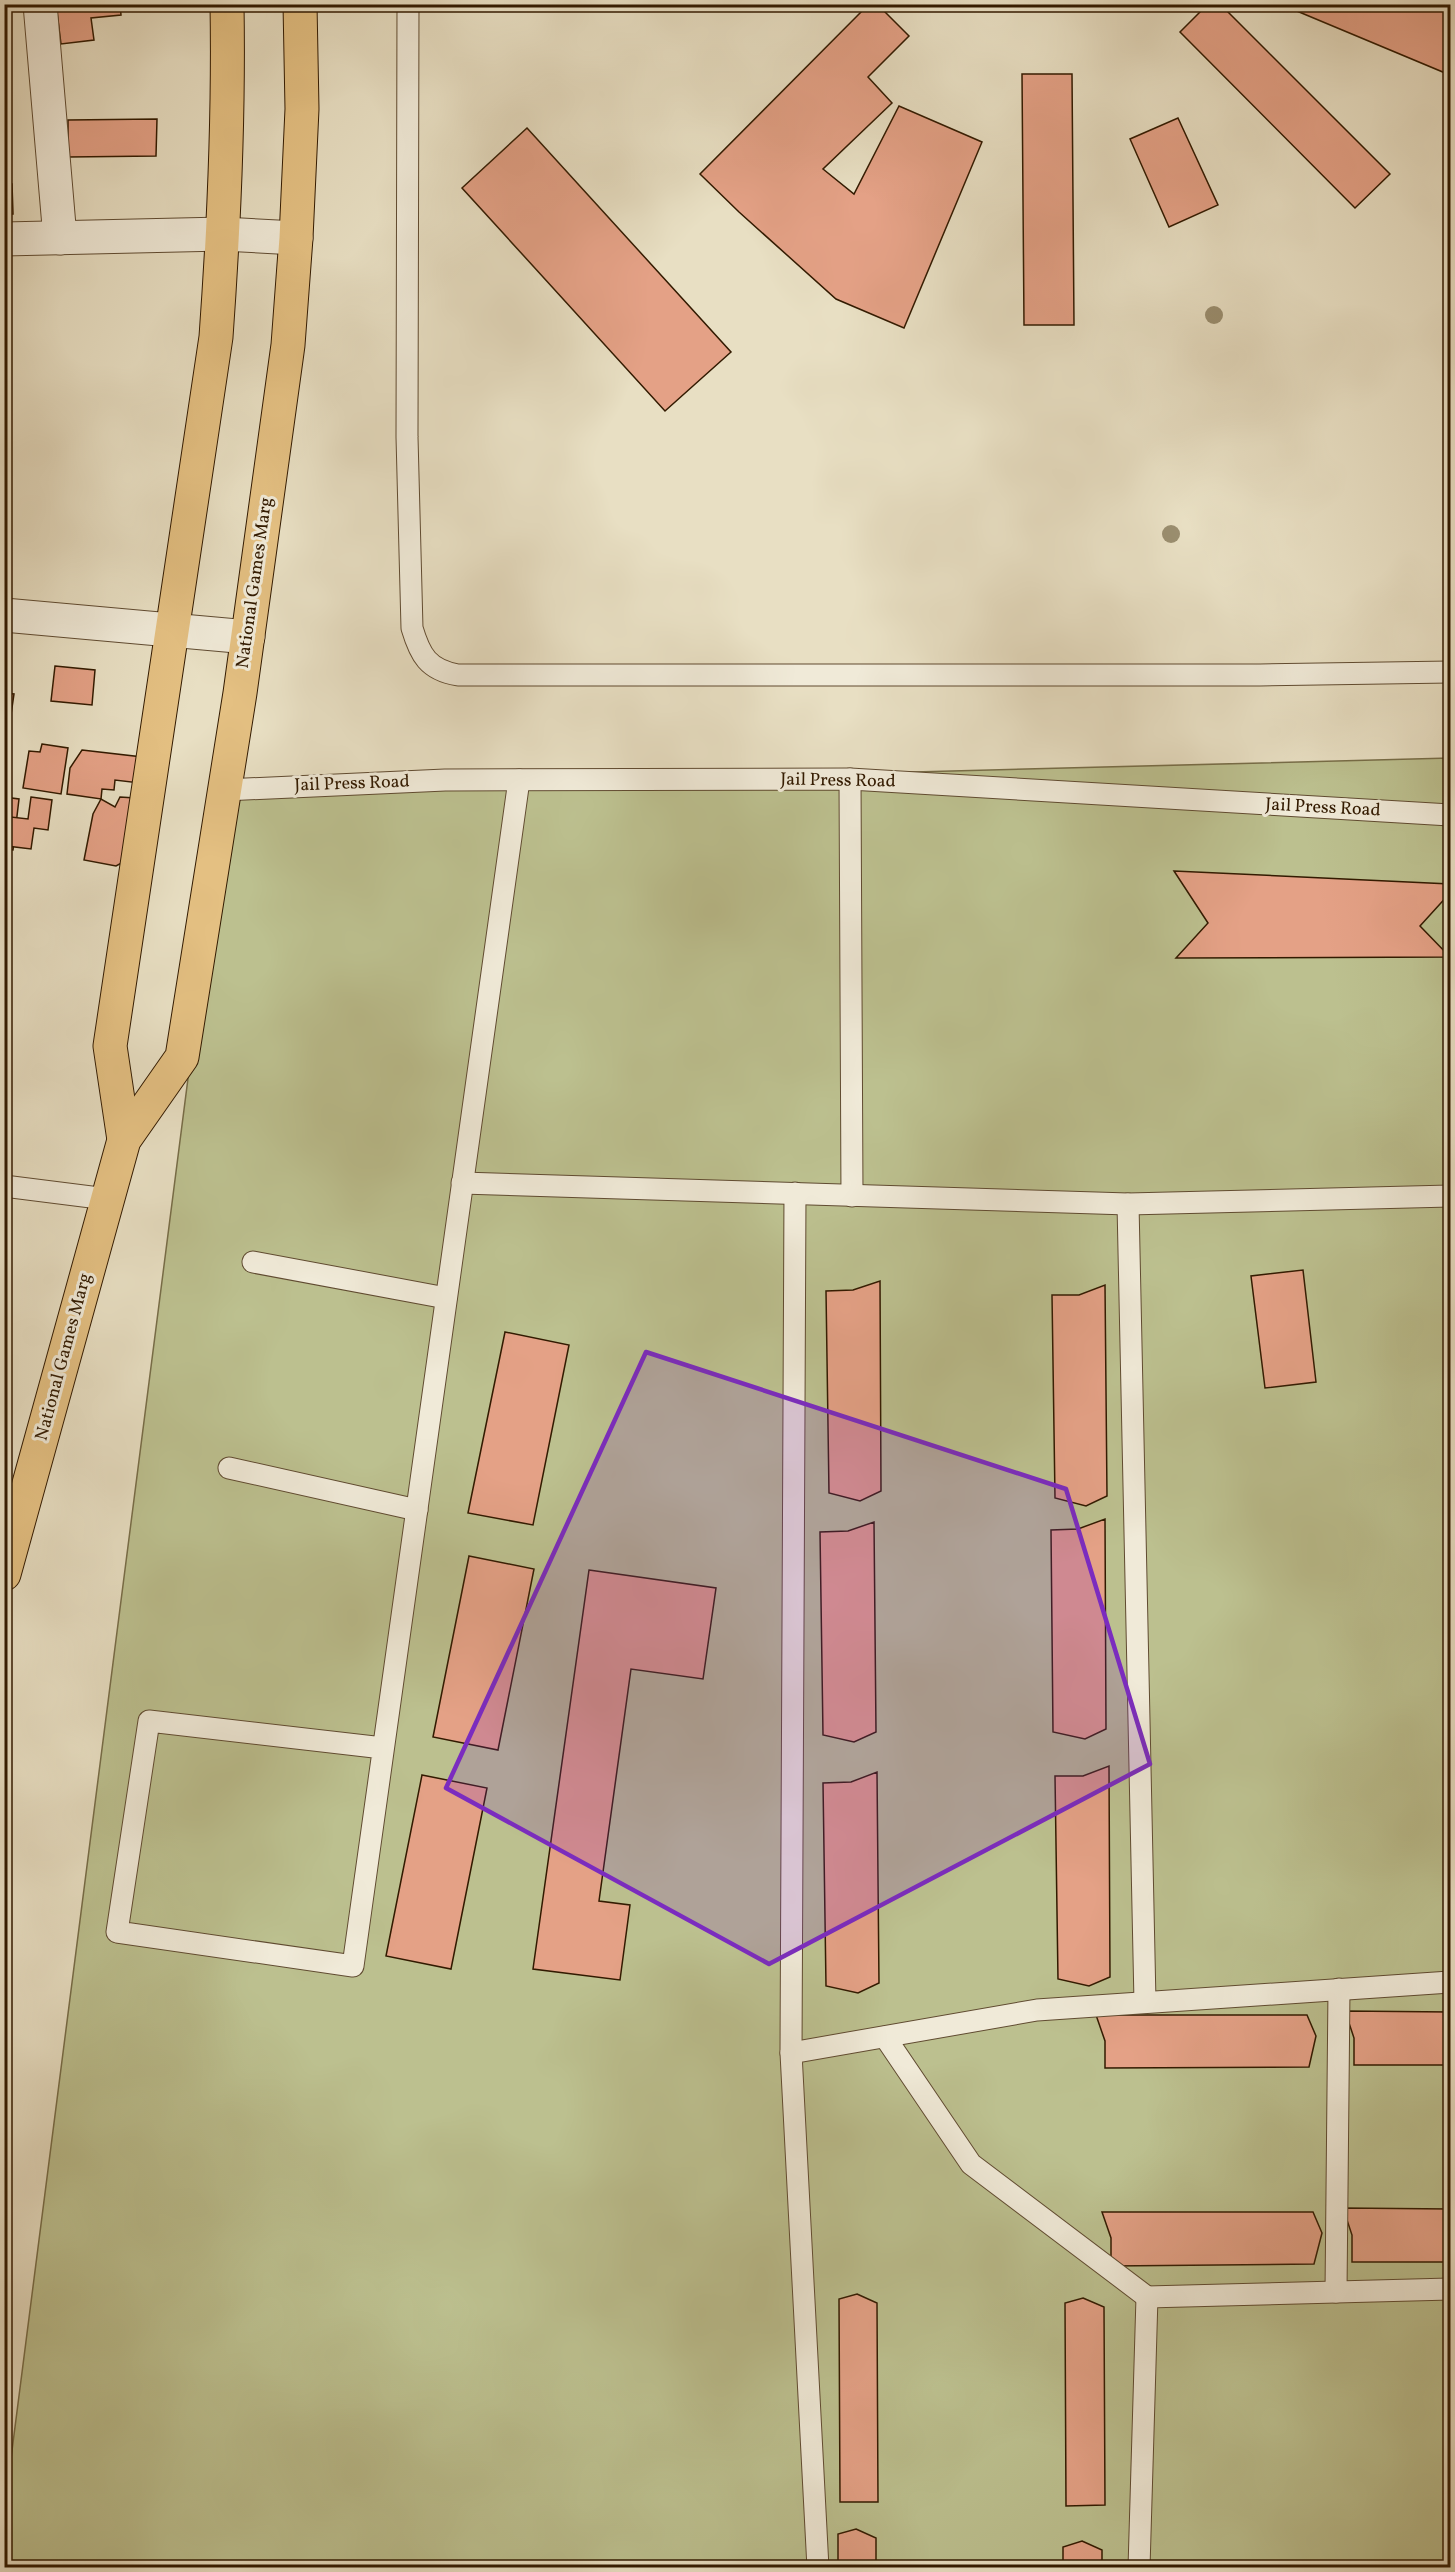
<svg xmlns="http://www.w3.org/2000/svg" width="1455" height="2572" font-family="Vollkorn,serif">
	<rect width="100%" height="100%" fill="#e8dfc3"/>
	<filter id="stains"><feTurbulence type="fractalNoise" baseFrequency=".00333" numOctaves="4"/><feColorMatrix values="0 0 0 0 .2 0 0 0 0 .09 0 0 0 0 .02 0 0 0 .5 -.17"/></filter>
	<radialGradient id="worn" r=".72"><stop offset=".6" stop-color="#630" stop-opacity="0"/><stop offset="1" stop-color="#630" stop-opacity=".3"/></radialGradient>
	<path fill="#bcc08f" stroke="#776d48" stroke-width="1.5" d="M1450,758v1809l-1445,1v-63l220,-1715z"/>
	<g fill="#e4a186" stroke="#321a00" stroke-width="1.5">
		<path d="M4,4h32v4l-32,4z"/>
		<path d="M56,4h64l1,11 -30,3 3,22 -33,4z"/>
		<path d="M869,4h8l32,32 -41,41 24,26 -69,66 31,25 45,-88 83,36 -78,186 -68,-29 -97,-87 -39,-38z"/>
		<path d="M1208,4h12l170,170 -35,34 -175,-176z"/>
		<path d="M1280,4h170v71z"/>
		<path d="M1022,74h50l2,251h-50z"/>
		<path d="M1178,118l40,87 -49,22 -39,-88z"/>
		<path d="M157,119l-1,37 -88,1v-37z"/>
		<path d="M527,128l204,224 -66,59 -203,-223z"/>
		<path d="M4,184h8l1,30h-9z"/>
		<path d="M4,651h5l-3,31h-2z"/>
		<path d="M55,666l40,4 -3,35 -41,-4z"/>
		<path d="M4,693l10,1 -8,55h-2z"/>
		<path d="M42,744l26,4 -7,46 -38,-6 6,-37 11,1z"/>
		<path d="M82,750l69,8 -3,26 -33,-4 -1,10 -12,-1 -1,10 -34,-5 3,-26z"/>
		<path d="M4,797l15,2 -6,51 -9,-1z"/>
		<path d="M31,797l21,3 -4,30 -14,-2 -3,21 -24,-3 4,-29 17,2z"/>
		<path d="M120,797l15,1 -4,60 -15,8 -32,-6 9,-46 8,-15 14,8z"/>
		<path d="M1174,871l276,13v9l-30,33 30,31 -274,1 32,-35z"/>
		<path d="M1303,1270l13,112 -51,6 -14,-112z"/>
		<path d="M880,1281l1,210 -21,10 -31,-8 -3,-202 27,-1z"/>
		<path d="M1105,1285l2,211 -21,10 -31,-8 -3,-203h27z"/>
		<path d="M505,1332l64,13 -36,180 -65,-12z"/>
		<path d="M1105,1519l1,210 -21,10 -32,-7 -2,-202 27,-1z"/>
		<path d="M874,1522l2,210 -22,10 -31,-7 -3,-203 28,-1z"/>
		<path d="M469,1556l65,13 -36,181 -65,-13z"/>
		<path d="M589,1570l127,18 -13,91 -72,-10 -32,232 31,4 -10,75 -87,-11z"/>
		<path d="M1109,1766l1,211 -21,9 -31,-7 -3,-203h28z"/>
		<path d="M877,1772l2,211 -21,10 -32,-7 -3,-203 28,-1z"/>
		<path d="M422,1775l65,13 -36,181 -65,-13z"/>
		<path d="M1345,2011l105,1v53h-96v-27z"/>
		<path d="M1096,2015h211l9,21 -7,31 -204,1v-27z"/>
		<path d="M1343,2208l107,1v53h-98v-27z"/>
		<path d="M1102,2212h211l9,21 -8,31 -203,2v-28z"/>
		<path d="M857,2294l20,9 1,199h-38l-1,-203z"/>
		<path d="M1083,2298l21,9 1,198 -39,1 -1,-203z"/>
		<path d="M856,2529l20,9v30h-38v-34z"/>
		<path d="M1082,2541l20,9v18h-39v-21z"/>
	</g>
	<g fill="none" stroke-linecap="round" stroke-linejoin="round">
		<defs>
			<g id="lane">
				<path d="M408,4l-1,433 5,191c8,27 16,42 46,47h802l190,-3"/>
				<path d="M850,779l2,417"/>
				<path d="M225,790l220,-10 405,-1 600,36"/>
				<path d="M462,1183l666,21 322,-8"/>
				<path d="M4,1186l103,13"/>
				<path d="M1128,1204l17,798"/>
				<path d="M253,1262l193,36"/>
				<path d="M229,1468l188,42"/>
				<path d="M383,1748l-234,-27 -32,211 236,34 166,-1186"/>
				<path d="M885,2037l86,127 176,133"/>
				<path d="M791,2053l4,-860"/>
				<path d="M1336,2292l3,-303"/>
				<path d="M818,2568l-27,-515 246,-43 413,-28"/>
				<path d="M1139,2568l8,-271 303,-8"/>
			</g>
			<g id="street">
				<path d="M40,4l20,234"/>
				<path d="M4,239l219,-5 73,4"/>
				<path d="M4,615l244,22"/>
			</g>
			<g id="primary">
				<path d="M124,1140l-14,-94 106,-709c8,-111 13,-221 11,-333"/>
				<path d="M4,1574l120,-434 58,-83 58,-364 48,-348 8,-107 6,-129 -2,-105"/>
			</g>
		</defs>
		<use href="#lane" stroke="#604b31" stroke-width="23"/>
		<use href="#street" stroke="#604b31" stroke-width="35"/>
		<use href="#primary" stroke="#321a00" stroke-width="35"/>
		<use href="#lane" stroke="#f0ead8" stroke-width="21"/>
		<use href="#street" stroke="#f0ead8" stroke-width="33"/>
		<use href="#primary" stroke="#e4c082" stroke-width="33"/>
	</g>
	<g fill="#9a8e6f">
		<circle cx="1214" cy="315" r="9"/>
		<circle cx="1171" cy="534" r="9"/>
	</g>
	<path fill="#7b2cbf" fill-opacity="0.2" stroke="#7b2cbf" stroke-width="4.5" stroke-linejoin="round" d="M646,1352l420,137 84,275 -381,200 -323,-176z"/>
	<g text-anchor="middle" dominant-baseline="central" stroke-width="6" stroke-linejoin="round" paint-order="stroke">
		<g font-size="18" fill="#321a00" stroke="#f0ead8">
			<text transform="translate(255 583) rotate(-82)">National Games Marg</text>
			<text transform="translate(838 781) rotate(1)">Jail Press Road</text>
			<text transform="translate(352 784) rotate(-2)">Jail Press Road</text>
			<text transform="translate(1323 808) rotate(3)">Jail Press Road</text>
			<text transform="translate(64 1357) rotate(-75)">National Games Marg</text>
		</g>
	</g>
	<rect width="1455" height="2572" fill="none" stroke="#e8dfc3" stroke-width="24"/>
	<rect x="6" y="6" width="1443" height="2560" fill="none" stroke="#321a00" stroke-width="3"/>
	<rect x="12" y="12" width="1431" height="2548" fill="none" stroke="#321a00" stroke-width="1.5"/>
	<rect width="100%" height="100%" filter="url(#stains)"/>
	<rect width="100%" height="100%" fill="url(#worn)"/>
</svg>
